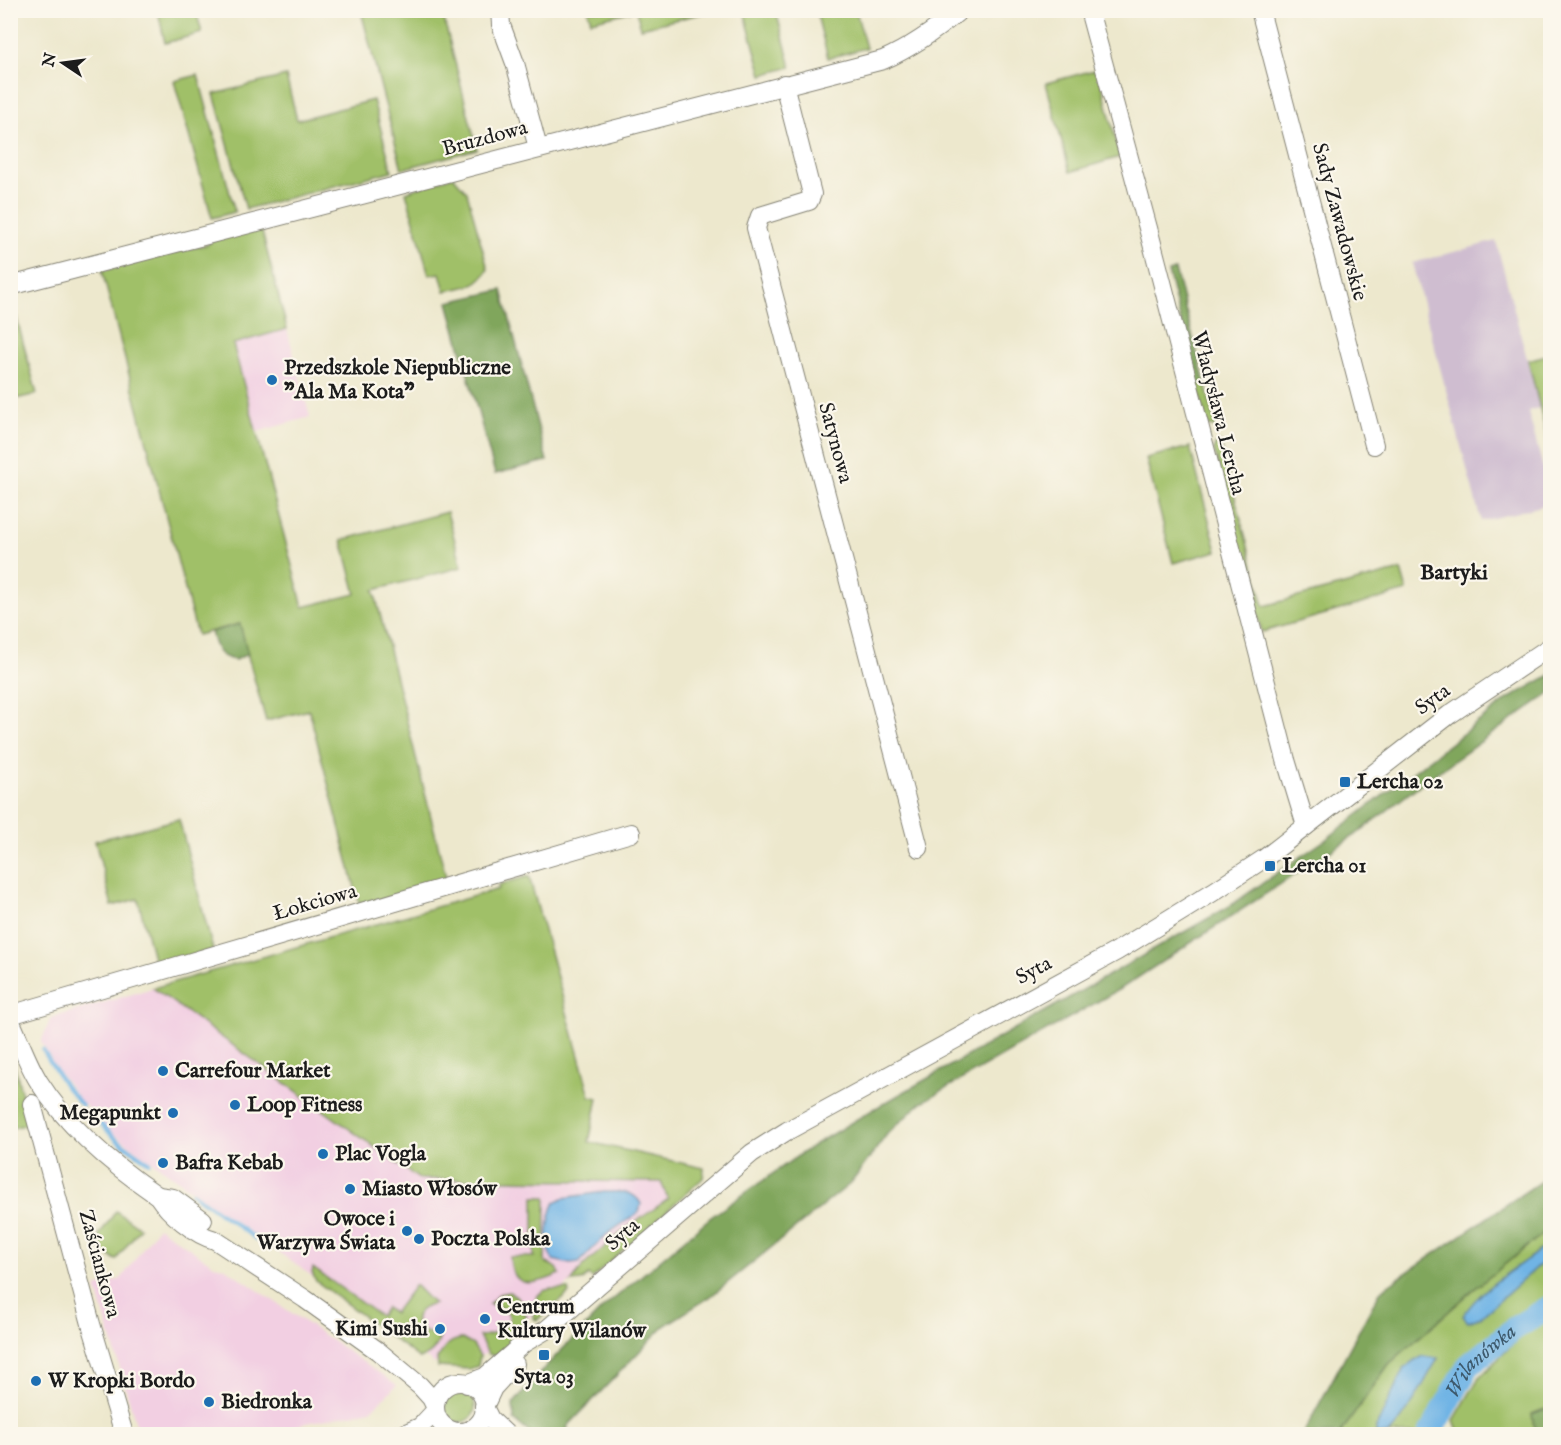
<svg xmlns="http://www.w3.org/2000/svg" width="1561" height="1445" font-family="'IM FELL English',serif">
	<rect width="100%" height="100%" fill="#fbf7ec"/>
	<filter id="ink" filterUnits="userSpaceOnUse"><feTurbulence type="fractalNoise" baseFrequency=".0167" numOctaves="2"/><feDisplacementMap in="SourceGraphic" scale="12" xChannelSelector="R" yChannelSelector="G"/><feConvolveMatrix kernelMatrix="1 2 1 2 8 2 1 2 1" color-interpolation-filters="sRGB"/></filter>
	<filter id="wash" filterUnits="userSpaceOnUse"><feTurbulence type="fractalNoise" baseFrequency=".008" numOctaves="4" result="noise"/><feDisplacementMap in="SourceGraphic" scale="24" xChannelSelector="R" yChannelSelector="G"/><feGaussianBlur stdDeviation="1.35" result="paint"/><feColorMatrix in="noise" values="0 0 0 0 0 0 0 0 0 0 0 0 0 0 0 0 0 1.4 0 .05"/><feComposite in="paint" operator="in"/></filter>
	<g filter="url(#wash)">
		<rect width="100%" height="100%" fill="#ede8cd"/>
		<g fill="#f2cfe2">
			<path d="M287,329l23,88 -53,15 -24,-89z"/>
			<path d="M153,988l266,191 242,3 7,17 -44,31 -41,36 -10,14 -82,70 -25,15 -33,-2 -319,-229 -35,-35 -20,-27 -18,-30 10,-24z"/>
			<path d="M158,1227l56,38 10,2 173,118 -26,25 -69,14 -10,4 -60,6h-93l-43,-147 25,-8z"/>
		</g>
		<path fill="#cfbdd0" d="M1496,241l44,167 -12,3 22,83v10l-69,17 -69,-258z"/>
		<g fill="#a0c068" stroke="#5e6e42" stroke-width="1.5">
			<path d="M588,10h45v1l-42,10z"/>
			<path d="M158,11h38l6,22 -37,10z"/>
			<path d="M361,11h81l35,138 -75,20z"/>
			<path d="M636,11v-1l76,1 -71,17z"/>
			<path d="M744,11h32l15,56 -29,8z"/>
			<path d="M816,11h40l10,37 -38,10z"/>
			<path d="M1098,69l22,88 -50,15 -24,-89z"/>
			<path d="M198,75l37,137 -23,6 -38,-137z"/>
			<path d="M286,76l11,44 76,-20 19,71 -146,38 -32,-115z"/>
			<path d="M453,176l14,16 21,77c-9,18 -24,18 -43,22l-5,-18 -11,2 -23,-83z"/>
			<path d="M261,228l26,101 -54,15 70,263 53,-13 -14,-54 105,-28 15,55 -88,23 73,291 -87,26 -51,-197 -43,11 -27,-97 -42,11 -95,-364 107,-27v-3z"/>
			<path d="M10,294l27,100 -26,6z"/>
			<path d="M1550,354v95l-22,-89z"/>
			<path d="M1205,383l11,44 -8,-1 -11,-41z"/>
			<path d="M1220,442l44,164 137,-36 6,21 -145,41 -48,-182 1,-5z"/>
			<path d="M1190,447l27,104 -44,12 -27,-105z"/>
			<path d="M179,819l34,131 -58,16 -17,-67 -26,7 -17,-65z"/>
			<path d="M529,876l61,220 8,2 -9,44 115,26 -1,10 -111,100 -4,-3 -6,6 -11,1 12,-16 41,-36 44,-31 -7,-17 -242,-3 -266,-191 346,-99 -1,-4z"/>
			<path d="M10,1057l4,5 15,62 -18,4z"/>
			<path d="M534,1197h12l-1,65 12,6 3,6c-23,10 -48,19 -50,-17h24z"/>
			<path d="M116,1211l24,17 -24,32 -14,-9 -3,-16z"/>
			<path d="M1550,1228v14l-62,47 38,-13 24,-20v43c-32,19 -67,40 -89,72 -15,19 -25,43 -38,63h-34l49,-75 -15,-3 -47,72v6h-36l49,-70 84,-74z"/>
			<path d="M313,1268l67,48 6,-8 8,5 21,-28 19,19c-11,3 -20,8 -18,20l9,8 15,4c-3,12 -10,20 -21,22l-103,-77 -4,-8z"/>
			<path d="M550,1289h18l1,4 -32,27 -4,-2c1,-14 1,-26 17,-29z"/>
			<path d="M509,1292c16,6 22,27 12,41 -6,9 -18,16 -26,23l-7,-2 -9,-18c29,-1 46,-25 10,-32l10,-10z"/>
			<path d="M1550,1319v88l-18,7 2,13 4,7h-79l-5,-14 24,-41 44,-44z"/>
			<path d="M462,1339l11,6 7,11 -2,10 -9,3 -31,-2 -1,-8c7,-10 11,-19 25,-20z"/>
			<circle cx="460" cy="1407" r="15"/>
		</g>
		<g fill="#80a65c" stroke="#4e613c" stroke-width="1.5">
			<path d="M1175,270l30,113 -8,2 -29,-113z"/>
			<path d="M502,290l45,171 -52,13 -47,-172z"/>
			<path d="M240,624l8,30 -13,6c-18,-3 -20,-12 -24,-28z"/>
			<path d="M1550,675v18l-129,91 -64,50 -232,152 -203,116 -34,31 -37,50 -141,114 -46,29 -97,101 3,7h-39l-17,-14 -1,-16 34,-39 56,-57 108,-91 101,-71 62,-37 354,-202 97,-67 183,-141z"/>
			<path d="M1550,1175v53l-77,62 -84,74 -49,70h-37l78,-144z"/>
			<path d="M1550,1407v27h-12l-4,-7 -2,-13z"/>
		</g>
		<g fill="#6fb4e5" stroke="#466880" stroke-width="1.5">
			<path d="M603,1192c14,0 31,-3 38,12l-2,8 -33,23 -27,28 -9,1 -17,-4c-9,-11 -5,-45 2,-58l8,-4z"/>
			<path d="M1550,1242v14l-69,61 -13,5 -5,-6c21,-33 58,-49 87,-74z"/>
			<path d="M1423,1356l15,2c-15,26 -29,55 -49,76h-13v-6l28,-60z"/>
		</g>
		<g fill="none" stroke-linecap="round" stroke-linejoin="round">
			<g stroke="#6fb4e5" stroke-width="4">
				<path d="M43,1050l22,36 17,19"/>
				<path d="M92,1115l25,25 32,22"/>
				<path d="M192,1193l71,51"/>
			</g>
			<path stroke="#6fb4e5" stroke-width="24" id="s1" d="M1430,1434l39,-69 46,-37 35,-21"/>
		</g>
	</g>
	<g filter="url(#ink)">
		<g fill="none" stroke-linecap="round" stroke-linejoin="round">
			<defs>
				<g id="minor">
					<path d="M500,10l1,15 14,38 23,85"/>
					<path d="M1089,10l59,218 138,532 20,66"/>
					<path d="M1260,10l114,435"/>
					<path d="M784,84l28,110 -3,7 -49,15 -4,12 163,620"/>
					<path d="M10,286l873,-226c28,-12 53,-30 77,-50"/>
					<path d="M10,1015l621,-182"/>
					<path d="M10,1020c10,21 17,43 29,62 29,46 75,84 119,114 11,17 37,39 57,44l90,59 73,52 42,35 11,12 4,8"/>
					<path d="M32,1104l59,220 33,110"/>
					<path d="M158,1196l15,2 30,22"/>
					<circle cx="460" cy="1407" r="25"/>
					<path d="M467,1384l18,-7 39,-34 22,-13 206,-177 35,-22 330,-180 96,-59 52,-34 184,-143 101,-68"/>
					<path d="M484,1407l9,-19 22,-24"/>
					<path d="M484,1407l6,12 16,15"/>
					<path d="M404,1434l16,-7 15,-16"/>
				</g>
			</defs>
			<use href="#minor" stroke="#848274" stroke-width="20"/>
			<use href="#minor" stroke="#fff" stroke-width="18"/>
		</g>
	</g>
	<g fill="#1f6fb2" stroke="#fbf7ec" stroke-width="2">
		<circle cx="272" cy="380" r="6"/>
		<rect x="1339" y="776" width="12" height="12" rx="3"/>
		<rect x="1264" y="860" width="12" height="12" rx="3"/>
		<circle cx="163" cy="1071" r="6"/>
		<circle cx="235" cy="1105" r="6"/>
		<circle cx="173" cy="1113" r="6"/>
		<circle cx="323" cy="1154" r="6"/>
		<circle cx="163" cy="1163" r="6"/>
		<circle cx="350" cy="1189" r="6"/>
		<circle cx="407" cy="1231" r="6"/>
		<circle cx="419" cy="1239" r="6"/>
		<circle cx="485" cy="1319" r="6"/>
		<circle cx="440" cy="1329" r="6"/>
		<rect x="538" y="1349" width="12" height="12" rx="3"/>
		<circle cx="36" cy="1381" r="6"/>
		<circle cx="209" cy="1402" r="6"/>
	</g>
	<g text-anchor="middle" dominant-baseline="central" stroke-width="4.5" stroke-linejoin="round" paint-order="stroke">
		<g font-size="21" fill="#1c1c1c" stroke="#fbf7ec">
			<text transform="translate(485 139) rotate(-15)">Bruzdowa</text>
			<text transform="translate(1339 222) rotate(75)">Sady Zawadowskie</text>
			<text transform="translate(1218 413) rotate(76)">Władysława Lercha</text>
			<text transform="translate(835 443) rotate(75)">Satynowa</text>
			<text transform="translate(1433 700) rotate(-36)">Syta</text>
			<text transform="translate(315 903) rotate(-16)">Łokciowa</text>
			<text transform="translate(1034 971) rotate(-28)">Syta</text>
			<text transform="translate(623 1235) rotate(-41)">Syta</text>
			<text transform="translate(99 1264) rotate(75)">Zaściankowa</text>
		</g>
		<g font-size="21" font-weight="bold" fill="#1c1c1c" stroke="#fbf7ec" text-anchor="start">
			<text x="284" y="368">Przedszkole Niepubliczne<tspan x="284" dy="24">"Ala Ma Kota"</tspan></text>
			<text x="1357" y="782">Lercha 02</text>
			<text x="1282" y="866">Lercha 01</text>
			<text x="175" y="1071">Carrefour Market</text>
			<text x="247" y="1105">Loop Fitness</text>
			<text x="161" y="1113" text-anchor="end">Megapunkt</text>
			<text x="335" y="1154">Plac Vogla</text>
			<text x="175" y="1163">Bafra Kebab</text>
			<text x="362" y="1189">Miasto Włosów</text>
			<text x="395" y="1219" text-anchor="end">Owoce i<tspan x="395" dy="24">Warzywa Świata</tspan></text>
			<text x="431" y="1239">Poczta Polska</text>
			<text x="497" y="1307">Centrum<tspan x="497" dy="24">Kultury Wilanów</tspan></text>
			<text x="428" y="1329" text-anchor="end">Kimi Sushi</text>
			<text x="544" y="1377" text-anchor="middle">Syta 03</text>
			<text x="48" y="1381">W Kropki Bordo</text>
			<text x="221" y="1402">Biedronka</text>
		</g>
		<g font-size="22" font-weight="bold" fill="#1c1c1c" stroke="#fbf7ec">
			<text x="1454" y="573">Bartyki</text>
		</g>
		<g font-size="22" font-style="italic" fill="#3d596c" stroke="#fbf7ec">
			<text stroke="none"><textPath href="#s1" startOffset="90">Wilanówka</textPath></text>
		</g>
	</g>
	<rect width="1561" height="1445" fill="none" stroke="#fbf7ec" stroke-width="36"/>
	<g transform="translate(63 63) rotate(283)" stroke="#fbf7ec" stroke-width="4.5" paint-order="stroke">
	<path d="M0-4.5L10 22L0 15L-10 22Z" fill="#1c1c1c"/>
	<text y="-9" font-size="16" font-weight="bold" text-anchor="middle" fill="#1c1c1c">N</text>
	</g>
</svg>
